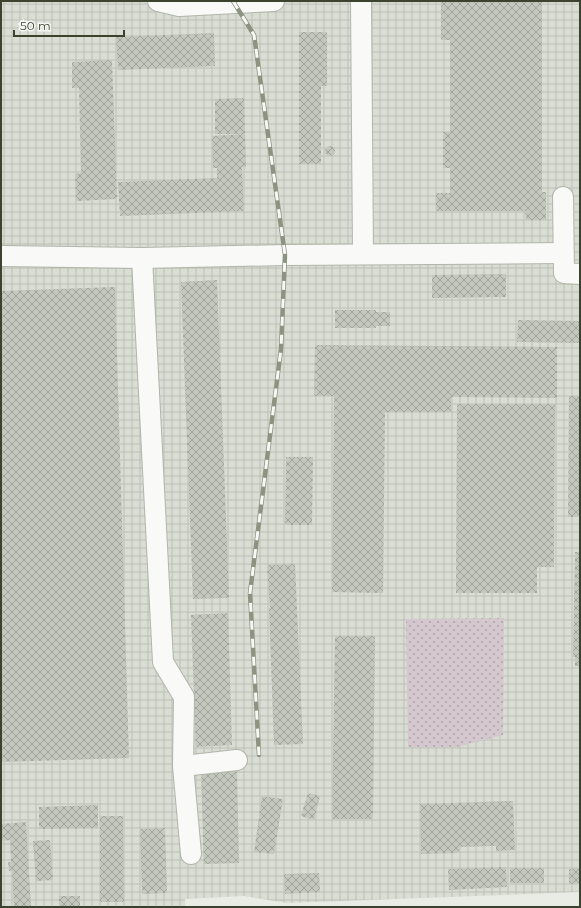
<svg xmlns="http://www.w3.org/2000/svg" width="581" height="908" font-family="Montserrat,sans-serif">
	<defs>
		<pattern id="industrial-grid" width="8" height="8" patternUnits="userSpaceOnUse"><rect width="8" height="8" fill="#d9ddd3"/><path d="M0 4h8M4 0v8" fill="none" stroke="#bbbfb5"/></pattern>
		<pattern id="grass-dots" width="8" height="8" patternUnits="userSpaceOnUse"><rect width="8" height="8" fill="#d4c7ce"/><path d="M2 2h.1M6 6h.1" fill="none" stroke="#ada3a8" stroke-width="1.8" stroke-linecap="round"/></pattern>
		<pattern id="building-cross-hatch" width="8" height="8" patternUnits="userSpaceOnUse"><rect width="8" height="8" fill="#c4c7bd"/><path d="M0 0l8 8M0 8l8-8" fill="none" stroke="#a0a39a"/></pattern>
	</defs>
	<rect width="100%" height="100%" fill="#e9ebe5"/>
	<path fill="url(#industrial-grid)" d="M1,1h579v891l-293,11 -43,-7 -59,3v8h-184z"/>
	<path fill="url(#grass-dots)" d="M504,618l-1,117 -46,12h-49l-2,-128z"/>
	<g fill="url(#building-cross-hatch)">
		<path d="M441,1h101v191h4v28h-20l-1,-9h-89v-18h14v-25h-7v-36h7v-92h-9z"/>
		<path d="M299,32h28v54h-6v78h-22z"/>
		<path d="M214,33l1,33 -97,4 -2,-33z"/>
		<path d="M112,60l5,139 -41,2 -1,-27 6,-1 -2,-85h-7v-26z"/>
		<path d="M244,98l1,36h-30v-35z"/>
		<path d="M245,134l1,33h-4l2,44 -124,5 -2,-34 99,-4v-10h-4l-1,-32z"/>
		<circle cx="330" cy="151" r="5"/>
		<path d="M506,274v23l-74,1v-23z"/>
		<path d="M217,280l12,318 -36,1 -12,-317z"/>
		<path d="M115,287l14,471 -128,4v-471z"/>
		<path d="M335,310h41v2h14v14h-14v2h-41z"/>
		<path d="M518,320l62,1v22l-63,-1z"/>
		<path d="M315,345l242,2v51l-106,-1v15h-66l-2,181 -51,-1 2,-196h-20z"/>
		<path d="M569,396h11v121h-12z"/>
		<path d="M457,404h98l-1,163h-17v26h-81z"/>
		<path d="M286,457h27l-1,68h-27z"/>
		<path d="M575,552h5v114h-5v-9h-2z"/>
		<path d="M295,564l8,180 -29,1 -5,-137h1l-3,-43z"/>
		<path d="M228,613l4,132 -36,2 -5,-132z"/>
		<path d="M335,636h40l-2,183h-41z"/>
		<path d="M237,772l2,91 -35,1 -3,-91z"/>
		<path d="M308,793l12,3 -6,24 -13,-4z"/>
		<path d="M262,796l21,3 -9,55 -20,-2z"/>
		<path d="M513,801l2,49 -19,1v-5l-37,1v6l-38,1 -1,-50z"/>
		<path d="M98,805v23l-59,1v-22z"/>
		<path d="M100,816h23l1,86h-24z"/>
		<path d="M26,822l5,84 -17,1 -2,-36h-3l-1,-9h3l-1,-22 -9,1v-17z"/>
		<path d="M165,828l2,65 -25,1 -2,-65z"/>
		<path d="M50,840l3,40 -17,1 -3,-40z"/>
		<path d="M506,867l1,20 -58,3 -1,-21z"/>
		<rect x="510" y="868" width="34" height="15"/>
		<path d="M580,868v15l-11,1v-15z"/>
		<path d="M319,873l1,19 -35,2 -1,-20z"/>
		<rect x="59" y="896" width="21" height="11"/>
	</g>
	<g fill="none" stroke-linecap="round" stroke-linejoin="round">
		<defs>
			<g id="minor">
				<path d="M158,1l21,5 95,-5"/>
				<path d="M361,1l2,253"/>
				<path d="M563,197l1,76 16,1"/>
				<path d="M1,256l141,2 143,-3 278,-2"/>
				<path d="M142,258l21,404 21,35 -1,69 8,88"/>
				<path d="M183,766l54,-6"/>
			</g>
		</defs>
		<use href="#minor" stroke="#b1b5aa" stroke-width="22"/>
		<use href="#minor" stroke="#f9faf7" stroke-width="20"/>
		<defs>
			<path id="rail" d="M233,1l21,34 31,220 -4,94 -31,244 9,162"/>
		</defs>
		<use href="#rail" stroke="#8c9380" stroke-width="4.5"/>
		<use href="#rail" stroke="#f7f8f5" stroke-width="3" stroke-dasharray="9" stroke-linecap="butt"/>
	</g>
	<rect width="581" height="908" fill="none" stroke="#3b422e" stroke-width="4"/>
	<path d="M14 30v6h110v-6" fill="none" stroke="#3b422e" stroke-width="2"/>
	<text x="20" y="30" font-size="12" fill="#3b422e" stroke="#f7f8f5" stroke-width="3" paint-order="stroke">50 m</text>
</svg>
